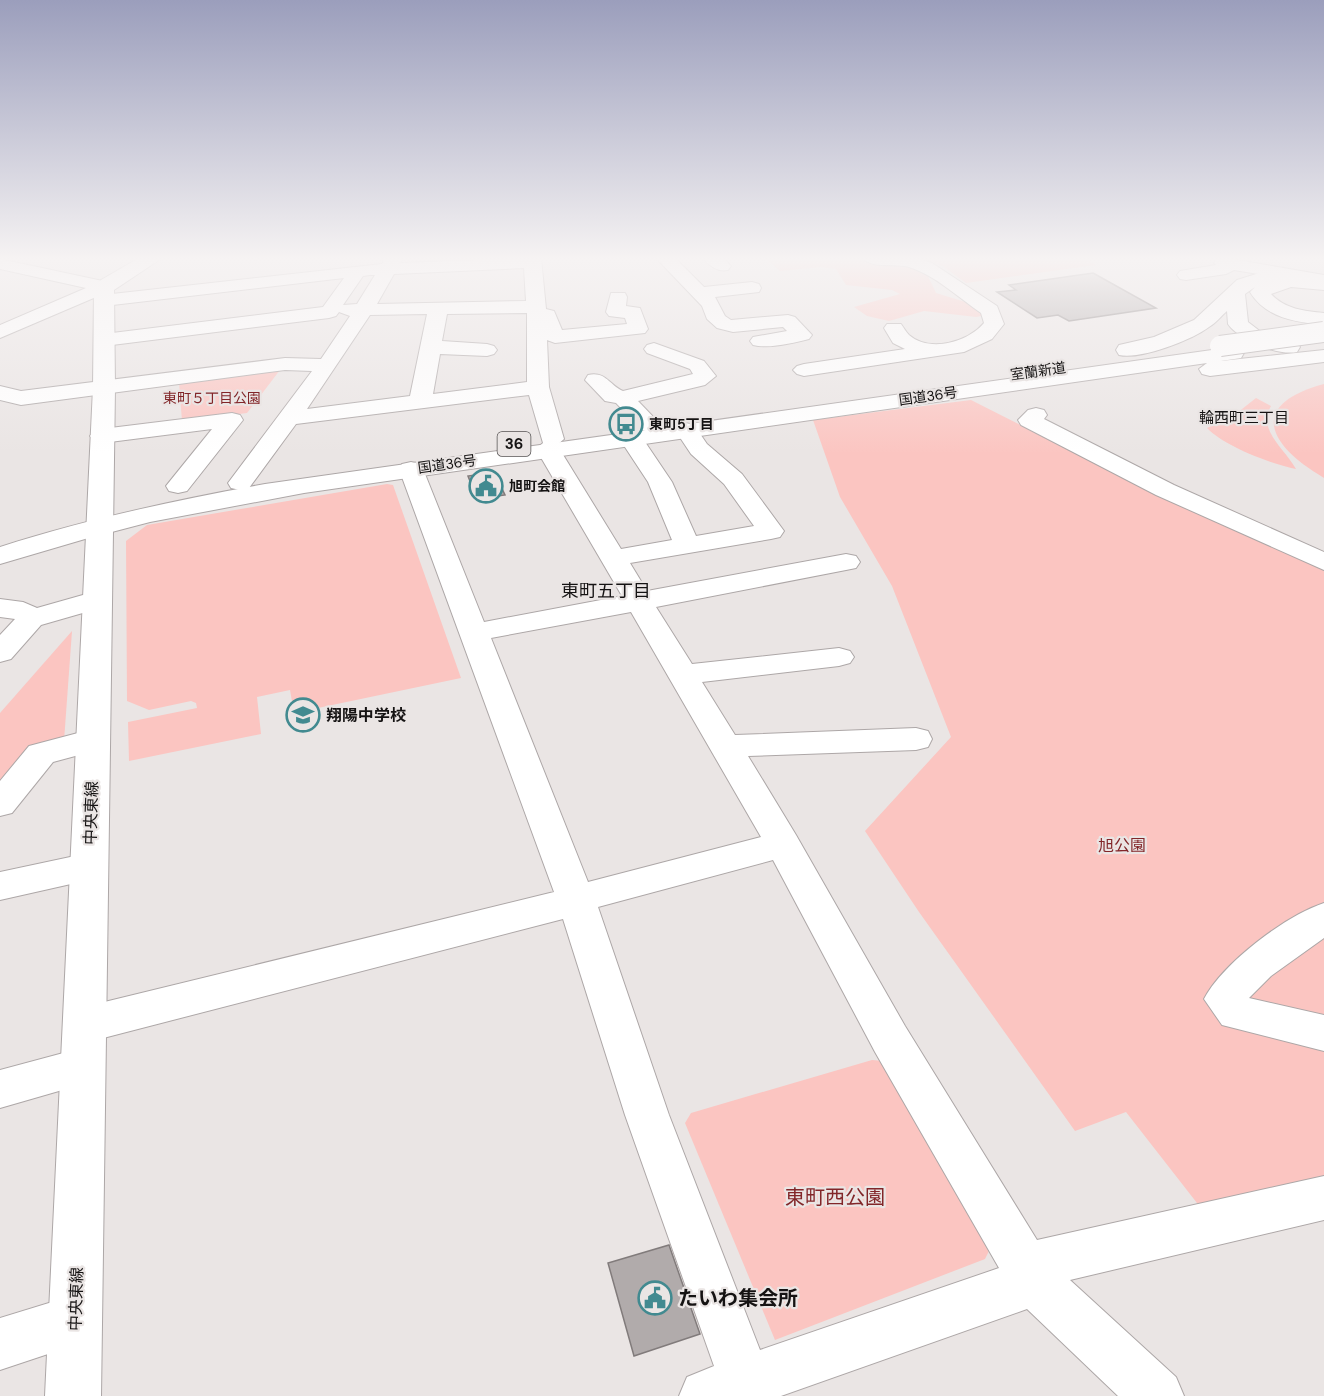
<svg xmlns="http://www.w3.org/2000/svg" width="1324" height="1396" font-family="'DM Sans','Noto Sans JP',sans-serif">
	<rect width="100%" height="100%" fill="#eae5e4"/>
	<g fill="#fbc5c1">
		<path d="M765,258c53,0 111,-3 161,14l10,21 36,11 15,11 -11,2 -52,-6 -35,10 -22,-5 -13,-9 46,-13 -8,-4 -46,-5 -10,-16 -15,-2 -41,4z"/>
		<path d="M925,258h159l12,7 -130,18 -22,-16z"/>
		<path d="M280,370l-33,43 -65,8 -3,-38z"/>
		<path d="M1324,384v94c-55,-32 -78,-73 0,-94z"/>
		<path d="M1256,398l15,8c-14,24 13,42 25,63 -25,-5 -72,-23 -89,-41l30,-15z"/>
		<path d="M971,400l164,83 189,85v616l-120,28 -78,-100 -51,19 -156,-219 -54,-81 86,-94 -59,-151 -52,-89 -27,-77z"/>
		<path d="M387,484l6,1 68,193 -167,35 -4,-23 -33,7 4,37 -132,27 -1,-39 69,-14 -1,-5 -5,-2 -42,9 -22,-9 -1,-160 21,-16z"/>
		<path d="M72,631l-8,110 -64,52v-80z"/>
		<path d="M872,1060l11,1 107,188 -5,10 -210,81 -90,-217 6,-10z"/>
	</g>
	<g fill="#b1abab" stroke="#817b7b" stroke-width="1.5">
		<path d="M1093,273l63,35 -87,13 -11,-6 -21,3 -40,-26 19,-2 -7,-5z"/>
		<path d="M494,472l11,23 -28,4 -9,-23z"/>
		<path d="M669,1245l31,89 -66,22 -26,-93z"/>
	</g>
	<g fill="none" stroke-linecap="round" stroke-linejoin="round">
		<defs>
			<g id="minor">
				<path d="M385,258h18l-3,5 141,-5 5,51 8,2 8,19 65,-6 -2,-6 -16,-2 -3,-4 5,-19h14l2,4 -1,9 14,2 8,21 -3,4 -90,10 -8,-3 2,47 15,52 -7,6 64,104 51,-9 -24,-58 -29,-44 4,-5 8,-2 8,2 33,49 24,54 58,-10 -30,-42 -33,-30 -16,-24 3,-5 8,-2 8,2 13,19 35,30 42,57 -4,6 -9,2 -141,24 17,28 199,-37 10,2 4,6 -4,6 -10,2 -190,37 36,57 147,-16 11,3 4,6 -4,6 -11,3 -137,16 33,53 181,-7 12,3 4,8 -4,8 -12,3 -168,6 48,79 109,191 132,214 287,-64v44l-254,60 106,97 8,19h-66l-91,-87 -246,87h-102l8,-19 27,-11 -89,-251 -62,-196 -479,124 -15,-6 -6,-12 6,-12 15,-6 470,-115 -155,-423 3,-5 9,-2 9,2 3,5 61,153 138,-26 -86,-147 7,-6 -14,-48 -233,29 -47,64 -9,2 -9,-2 -3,-5 84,-112 -27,-1 -264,35 -21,-5v-14l21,5 264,-33 36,1 29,-43 -11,-4 -3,4 -7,2 -225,28 -7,-2 -3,-4 3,-4 7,-2 219,-27 21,-29 -240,28 -7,-2 -2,-4 1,-3 -96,41v-13l86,-37 -86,-19v-10l112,24 2,4 -11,8 279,-31zM524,268l2,33 -149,3 17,-30zM370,275h5l-18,29 -14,1 20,-29zM527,313v69l-94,12 7,-40 47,2 7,-2 3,-4 -3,-4 -7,-2 -45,-3 5,-27zM427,314l-17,82 -103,13 63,-94zM631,612l130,225 -173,45 -97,-244zM773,860l102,192 124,216 -239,82 -91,-235 -71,-208z"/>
				<path d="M656,258h19l29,29 48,-5 7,2 2,4 -2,4 -44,5 10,19 6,4 57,-5 7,2 17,18 -3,4c-16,4 -40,10 -56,6l-3,-4 3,-4 34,-6 -4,-4 -50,5 -16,-4 -10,-9 -5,-13z"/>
				<path d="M703,258h20l8,8 -3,4c-10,2 -18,-3 -25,-12z"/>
				<path d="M863,258h54l15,5 65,43 7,18 -12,15 -28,13 -160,24 -7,-2 -4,-4 4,-4 7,-2 101,-15 -12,-6 -9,-15 3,-4h14c3,4 5,8 8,11 21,18 59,7 75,-12l-3,-10c-22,-15 -46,-38 -72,-46 -13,-4 -37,2 -46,-9z"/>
				<path d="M1226,258l98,17v10l-90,-15 -8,4 -40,6 -6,-1 -3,-4 3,-4 36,-6 -2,-2 3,-4z"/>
				<path d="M654,343l50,18 12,15 -11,9 -67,16 23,24 -3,5 -8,2 -8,-2 -26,-27 -11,-2 -20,-21 3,-5c18,-4 21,10 35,16l70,-17 -3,-5 -43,-16 -3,-4 3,-4z"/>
				<path d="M1036,408l8,2 3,5 -3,4 130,66 150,67v18l-168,-75 -135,-70 -3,-5 10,-10z"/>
				<path d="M232,413l8,2 3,5 -56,71 -9,2 -9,-2 -3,-5 46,-57 -110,14 -8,-2 -4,-5 4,-5 8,-2z"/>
				<path d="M97,591l10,3 4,6 -4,6 -66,19 -30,34 -11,3v-27l15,-16 -15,-2v-18l23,3 14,6z"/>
				<path d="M93,729l12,3 4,8 -4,8 -52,14 -41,51 -12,3v-35l29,-35z"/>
				<path d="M89,853l13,4 5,10 -5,10 -102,23v-28z"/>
				<path d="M1324,903v35l-53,38 -22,22 75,17v36l-102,-26 -18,-26c19,-36 81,-83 120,-96z"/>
				<path d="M82,1048l15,6 7,13 -7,13 -97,28v-38z"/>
				<path d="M75,1295l18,8 8,18 -8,18 -93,31v-52z"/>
			</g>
			<path id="major" d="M139,258h23l-48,32 1,98 -14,1008h-56l48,-1008 1,-98 7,-10z"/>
			<g id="highway">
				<path d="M1269,270l37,2 2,4 16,2v12l-33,-3 -20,7c14,15 33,17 53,19v12c-29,-3 -58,-7 -74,-33l5,-5 -10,7 3,28 13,10 36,10 3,5 -3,5c-19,4 -58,-12 -69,-28l-1,-13c-6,5 -11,12 -18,16 -17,13 -69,33 -90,28l-3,-5 3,-5 35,-8 40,-17 43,-40z"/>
				<path d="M1233,347l8,1 3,5 -3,5 -20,3 103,-11v12l-114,14 -8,-2 -3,-5 8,-6 -903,130 -154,29 -65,17 -85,25v-17c87,-28 176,-47 265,-63z"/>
			</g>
		</defs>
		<use href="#minor" stroke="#ada7a7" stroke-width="2"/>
		<use href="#major" stroke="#ada7a7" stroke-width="2"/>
		<use href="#highway" stroke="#ada7a7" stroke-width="2"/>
		<use href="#minor" fill="#fff" fill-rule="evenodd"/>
		<use href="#major" fill="#fff" fill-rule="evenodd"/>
		<use href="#highway" fill="#fff" fill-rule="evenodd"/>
		<defs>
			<path id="highway-bridge" d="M1220,346l104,-14"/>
		</defs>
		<use href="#highway-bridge" stroke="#ada7a7" stroke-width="22" stroke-linecap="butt"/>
		<use href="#highway-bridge" stroke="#fff" stroke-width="20"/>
	</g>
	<linearGradient id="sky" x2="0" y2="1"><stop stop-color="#9b9ebc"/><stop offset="0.57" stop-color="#f6f3f3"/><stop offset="1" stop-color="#f6f3f3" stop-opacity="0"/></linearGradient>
	<rect width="1324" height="454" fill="url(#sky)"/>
	<defs>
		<symbol id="bus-ring" viewBox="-11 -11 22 22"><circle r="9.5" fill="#eae5e4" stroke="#428a90" stroke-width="1.5"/><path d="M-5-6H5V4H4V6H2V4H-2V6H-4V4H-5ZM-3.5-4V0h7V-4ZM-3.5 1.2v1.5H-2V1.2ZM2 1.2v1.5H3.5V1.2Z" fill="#428a90"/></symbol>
		<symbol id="civic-ring" viewBox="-11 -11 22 22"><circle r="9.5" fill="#eae5e4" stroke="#428a90" stroke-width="1.5"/><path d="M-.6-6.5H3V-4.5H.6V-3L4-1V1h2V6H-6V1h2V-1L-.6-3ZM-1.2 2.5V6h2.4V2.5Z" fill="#428a90"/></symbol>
		<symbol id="school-ring" viewBox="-11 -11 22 22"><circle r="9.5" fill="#eae5e4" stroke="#428a90" stroke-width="1.5"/><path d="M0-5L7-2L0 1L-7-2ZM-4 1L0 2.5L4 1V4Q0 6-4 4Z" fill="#428a90"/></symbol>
	</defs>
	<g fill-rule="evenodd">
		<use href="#bus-ring" x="607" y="405" width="38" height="38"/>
		<use href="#civic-ring" x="467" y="467" width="38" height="38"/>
		<use href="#school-ring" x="284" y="696" width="38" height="38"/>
		<use href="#civic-ring" x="636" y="1279" width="38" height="38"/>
	</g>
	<g text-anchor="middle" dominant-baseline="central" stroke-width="4.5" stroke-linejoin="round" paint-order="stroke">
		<g font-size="14" fill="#151313" stroke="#eae5e4">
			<text transform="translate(1038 371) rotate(-8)">室蘭新道</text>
			<text transform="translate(928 396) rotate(-8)">国道36号</text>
			<text transform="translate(447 464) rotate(-8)">国道36号</text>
		</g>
		<g font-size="14" fill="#822629" stroke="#eae5e4">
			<text x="212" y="398">東町５丁目公園</text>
		</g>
		<g font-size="14" font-weight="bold" fill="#151313" stroke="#eae5e4" text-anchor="start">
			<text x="649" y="424">東町5丁目</text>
			<text x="509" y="486">旭町会館</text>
		</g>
		<g font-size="15" fill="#151313" stroke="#eae5e4">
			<text x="1244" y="418">輪西町三丁目</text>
		</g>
		<rect fill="#eae5e4" stroke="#555252" stroke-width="1.5" x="497.5" y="432" width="33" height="24" rx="4.5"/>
		<g font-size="15" font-weight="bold" fill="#151313">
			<text x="514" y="444">36</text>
		</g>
		<g font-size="16" font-weight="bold" fill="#151313" stroke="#eae5e4" text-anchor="start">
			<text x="326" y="715">翔陽中学校</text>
		</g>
		<g font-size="16" fill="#151313" stroke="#eae5e4">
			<text transform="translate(91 813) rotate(-88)">中央東線</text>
			<text transform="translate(76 1299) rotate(-88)">中央東線</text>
		</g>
		<g font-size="16" fill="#822629" stroke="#eae5e4">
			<text x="1122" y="845">旭公園</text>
		</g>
		<g font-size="18" fill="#151313" stroke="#eae5e4">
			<text x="606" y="591">東町五丁目</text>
		</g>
		<g font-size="20" fill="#822629" stroke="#eae5e4">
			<text x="835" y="1197">東町西公園</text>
		</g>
		<g font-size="20" font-weight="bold" fill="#151313" stroke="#eae5e4" text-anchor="start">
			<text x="678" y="1298">たいわ集会所</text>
		</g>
	</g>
</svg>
